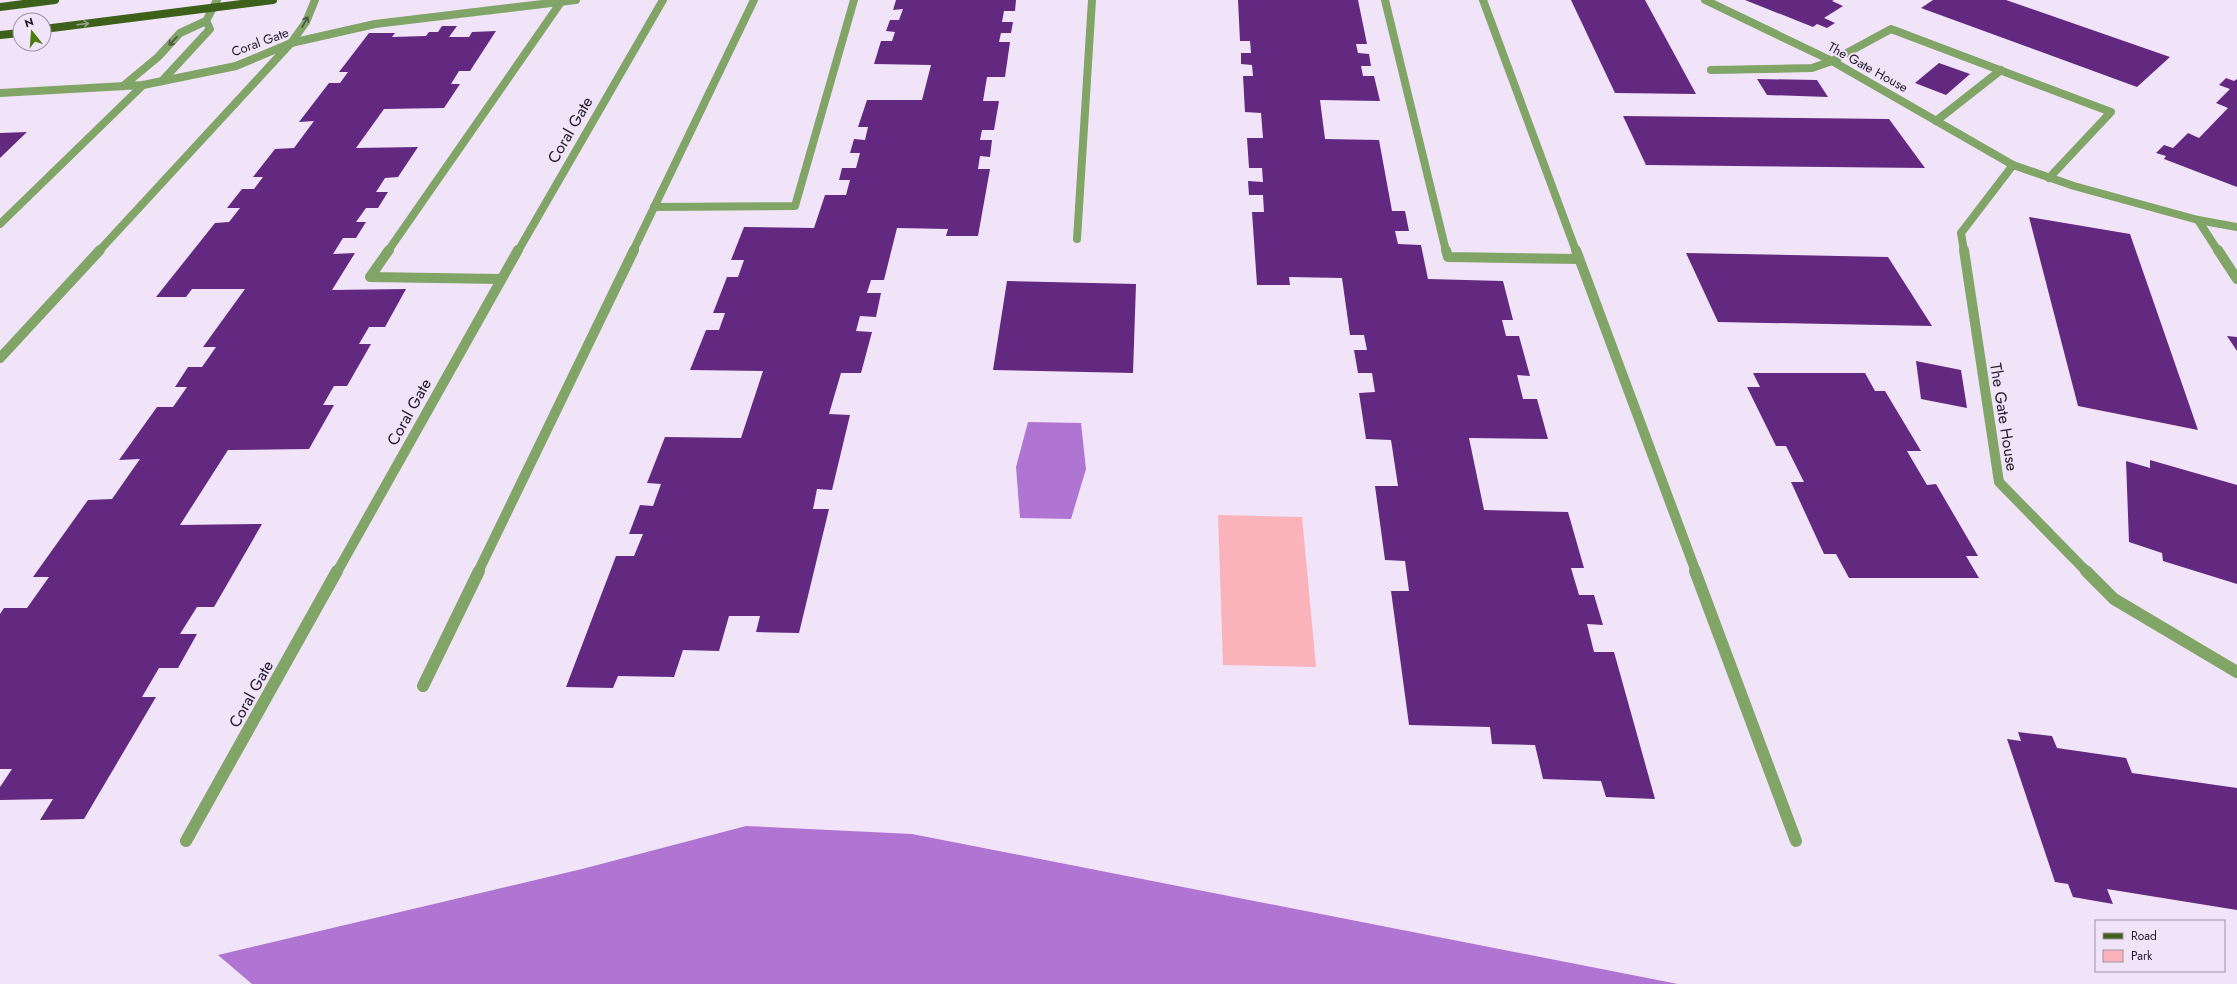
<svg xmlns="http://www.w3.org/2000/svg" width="2237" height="984" font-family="Jost,sans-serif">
	<rect width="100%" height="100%" fill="#f1e4f9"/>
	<path fill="#fab3ba" d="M1218,515l84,2 14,150 -93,-2z"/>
	<g fill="#b074d2">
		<path d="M1028,422l53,1 5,46 -15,50 -51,-1 -4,-51z"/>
		<path d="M746,826l166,8 766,150h-1426l-34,-29 364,-86z"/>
	</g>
	<g fill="#632880">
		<path d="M896,0h120l-1,11h-11l-2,11h11l-2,11h-10l-2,9h11l-5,35h-18l-4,24h16l-5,29h-12l-2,10h12l-2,17 -10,-1 -2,13h12l-12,67h-32l2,-7 -51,-1 -13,52h-13l-4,13h14l-5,24 -16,-1 -4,15 16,1 -11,41h-20l-12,41 21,1 -18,75 -15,-1 -4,20h16l-30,124 -43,-1 4,-16h-31l-10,35 -36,-1 -9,27 -56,-1 -5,12 -47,-1 50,-131h18l9,-22h-14l11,-29 13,1 8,-22 -14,-1 18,-46 76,1 22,-67 -73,-1 16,-40h13l6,-17h-12l14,-36h11l6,-17h-13l13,-33 70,1 11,-33h21l4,-15h-11l3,-12h14l4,-15h-10l4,-14 11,1 3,-13h-10l9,-27h55l9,-35 -57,-1 7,-23h11l3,-9 -9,-1 4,-11h9l4,-11 -10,1z"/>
		<path d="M1238,0h120l9,44h-11l2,9 11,1 2,12h-10l2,10h11l6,25 -60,-1 5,39 54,1 13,71h13l4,20h-14l3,13 23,1 7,34 75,2 10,39h-11l4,16h13l11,40 -13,-1 6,24h14l11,40 -79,-1 15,72 84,2 16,56h-13l8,27h15l9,30 -16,-1 7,28h20l41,147 -49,-2 -5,-16 -58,-2 -8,-34 -43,-1 -2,-17 -81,-2 -18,-134h18l-4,-30 -20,-1 -10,-74h23l-7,-46 -25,-1 -7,-46 16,-1 -3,-19h-14l-4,-23h13l-3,-15h-14l-8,-57 -53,-1 1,8h-33l-5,-73h12l-1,-17h-14l-1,-14 15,1 -1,-14h-13l-2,-30h16l-2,-25 -16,-1 -2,-36h10l-1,-11 -11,-1v-11h10l-1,-12h-10z"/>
		<path d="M1571,0h74l51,94 -81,-1z"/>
		<path d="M1745,0h89l-2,1 11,5 -19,12 11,5 -8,5 -10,-4 -4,3z"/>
		<path d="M1933,0h73l164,57 -33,30 -216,-79z"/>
		<path d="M442,26h15l-8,11h20l3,-5 24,-1 -26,40h-11l-8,13h9l-16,24 -60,1 -28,39 62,-1 -20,30 -13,1 -9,14h12l-10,16h-12l-10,14h10l-10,16h-13l-10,16 22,-1 -23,37 74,-1 -21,38h-16l-10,17h12l-24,42h-13l-11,19h11l-25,44 -81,1 -48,75 82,-1 -48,83h-17l-17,27h17l-19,34h-19l-17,29h14l-72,122 -44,1 13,-21 -53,1v-13l12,-18h-12v-155l4,-6h23l22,-31h-16l55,-77 24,-1 28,-40 -21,1 38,-53h16l14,-20h-12l13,-20h14l14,-20h-13l42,-58h-53l-6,8h-30l59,-74 14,-1 11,-14h-13l15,-19h12l9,-12h-10l22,-28 19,-1 20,-27 -15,1 30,-39h11l8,-11h-9l30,-39h26l-3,4 34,-1 3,-4h9z"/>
		<path d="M1939,63l31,11 -24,21 -31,-12z"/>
		<path d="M2226,78l8,3 3,-2v108l-73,-28 2,-3 -10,-3 8,-8 9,3 15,-15 11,5 29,-30 -12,-5 14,-14 -11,-4z"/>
		<path d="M1757,79l60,1 11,17 -61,-2z"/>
		<path d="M1623,116l266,3 36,49 -279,-3z"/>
		<path d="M27,132l-27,26v-25z"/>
		<path d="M2029,217l101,17 68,196 -120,-24z"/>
		<path d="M1686,253l202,4 44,69 -214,-4z"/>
		<path d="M1007,281l129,3 -3,89 -140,-3z"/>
		<path d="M2227,336l10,1v14z"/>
		<path d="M1916,361l45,9 6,38 -46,-9z"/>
		<path d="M1753,373h112l10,18h10l36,60h-14l20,34 9,-1 42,72h-12l13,22h-130l-13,-24h-12l-33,-72h13l-18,-36h-10l-29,-59h13z"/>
		<path d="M2150,460l87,25v99l-74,-23 -1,-8 -33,-11 -3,-81 24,7z"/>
		<path d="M2018,732l34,4 5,12 69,10 6,15 105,15v122l-130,-21 6,15 -40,-7 -5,-13 -13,-2 -48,-143 14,2z"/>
	</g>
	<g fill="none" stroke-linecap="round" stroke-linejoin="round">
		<g stroke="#81a467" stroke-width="8">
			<path d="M1385,0l61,251"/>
			<path d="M1483,0l93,251"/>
			<path d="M1711,70l101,-2 20,-7 59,-32 220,83 -62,66"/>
			<path d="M162,81l48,-52 -4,-8"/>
			<path d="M123,86l35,-29 22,-24 26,-12 11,-21"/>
			<path d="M0,93l143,-8 93,-19 55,-23 84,-19 201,-24"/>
			<path d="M1936,121l65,-51"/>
			<path d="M654,207l141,-1 59,-206"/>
			<path d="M2198,220l20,31"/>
			<path d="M0,224l143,-139"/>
			<path d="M1077,239l15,-239"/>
			<path d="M99,251l192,-208 15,-21 9,-22"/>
			<path d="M388,251l173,-249"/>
			<path d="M518,251l145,-251"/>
			<path d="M633,251l121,-251"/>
		</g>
		<g stroke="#81a467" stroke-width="10">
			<path d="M389,250l-19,27 131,2"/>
			<path d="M1446,250l2,7 131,2"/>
			<path d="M1576,250l120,322"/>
			<path d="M2218,250l19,29"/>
			<path d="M0,358l100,-108"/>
			<path d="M337,572l181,-322"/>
			<path d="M478,572l156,-322"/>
		</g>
		<g stroke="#81a467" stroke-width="12">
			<path d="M1695,571l101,270"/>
			<path d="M423,686l56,-115"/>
			<path d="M186,841l151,-270"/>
		</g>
		<g stroke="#81a467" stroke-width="8">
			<path d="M1705,0l127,61 181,104 61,21 124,34 39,7"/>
			<path d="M1964,251l-3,-18 52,-68"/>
		</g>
		<path stroke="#81a467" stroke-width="10" d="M1964,250l35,232 88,90"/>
		<path stroke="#81a467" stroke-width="12" d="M2086,571l28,28 123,73"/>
		<g stroke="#3d601b" stroke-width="8">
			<path d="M0,7l55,-7"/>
			<path d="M44,29l229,-29"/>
			<path d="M0,35l20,-2"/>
		</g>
	</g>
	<defs><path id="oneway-shaft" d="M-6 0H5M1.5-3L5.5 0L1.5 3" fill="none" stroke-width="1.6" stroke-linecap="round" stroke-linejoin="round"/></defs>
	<g stroke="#4e5745">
		<use href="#oneway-shaft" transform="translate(305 22) rotate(-61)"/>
		<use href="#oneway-shaft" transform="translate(173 41) rotate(133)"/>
	</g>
	<use stroke="#97a28a" href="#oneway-shaft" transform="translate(83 24) rotate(-7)"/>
	<g text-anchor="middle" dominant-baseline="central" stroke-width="4" stroke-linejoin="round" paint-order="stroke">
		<g font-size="13" fill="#24182a" stroke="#f1e4f9">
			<text transform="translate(260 42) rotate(-20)">Coral Gate</text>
			<text transform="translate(1868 67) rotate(29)">The Gate House</text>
		</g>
		<g font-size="16" fill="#24182a" stroke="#f1e4f9">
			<text transform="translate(570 130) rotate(-60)">Coral Gate</text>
			<text transform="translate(409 412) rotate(-61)">Coral Gate</text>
			<text transform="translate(2004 417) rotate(81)">The Gate House</text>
			<text transform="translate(251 694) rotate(-61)">Coral Gate</text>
		</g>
	</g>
	<rect x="2095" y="920" width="130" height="52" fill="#f1e4f9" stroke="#9f92a6"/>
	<rect x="2103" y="933" width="20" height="6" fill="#3d601b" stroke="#9f92a6"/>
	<text x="2131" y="940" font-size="12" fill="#24182a">Road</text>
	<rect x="2103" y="950" width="20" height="12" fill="#fab3ba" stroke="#9f92a6"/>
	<text x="2131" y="960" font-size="12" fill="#24182a">Park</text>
	<g transform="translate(32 32) rotate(343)"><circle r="19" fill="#f1e4f9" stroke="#9f92a6"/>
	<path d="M0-3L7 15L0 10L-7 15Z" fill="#4a7d0c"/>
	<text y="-6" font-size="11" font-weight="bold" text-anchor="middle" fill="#24182a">N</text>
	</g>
</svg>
